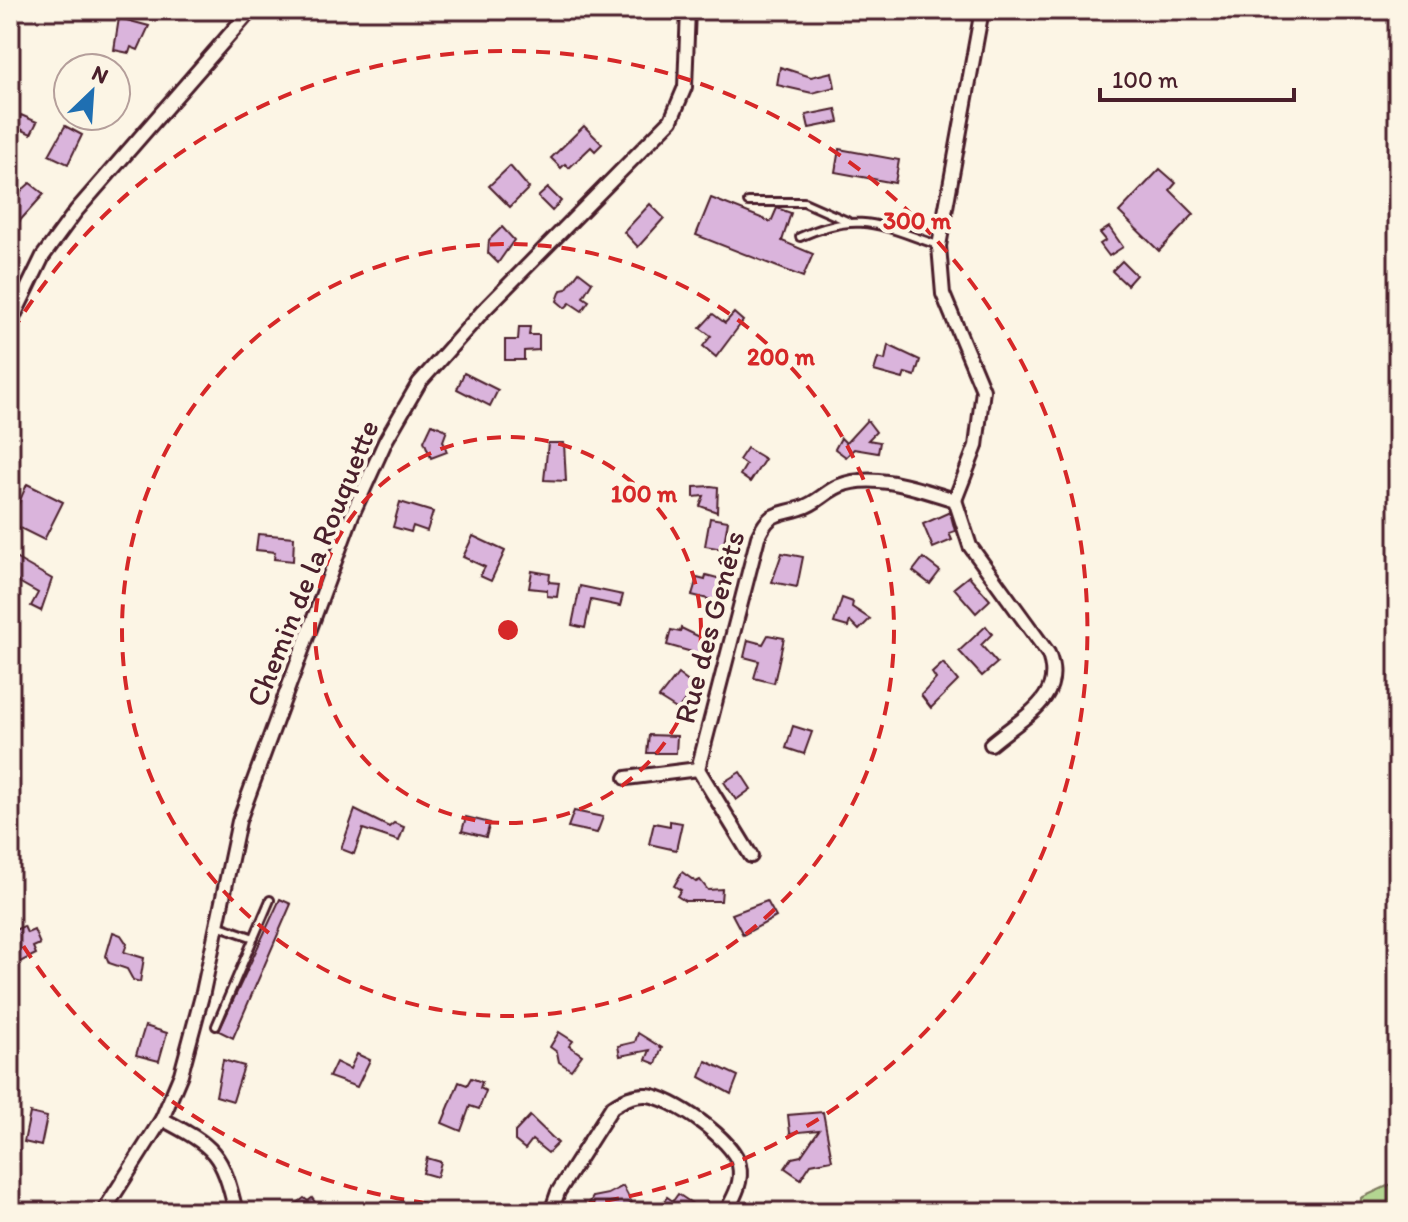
<svg xmlns="http://www.w3.org/2000/svg" width="1408" height="1222" font-family="Itim,sans-serif">
	<rect width="100%" height="100%" fill="#fcf5e5"/>
	<filter id="ink" filterUnits="userSpaceOnUse"><feTurbulence type="fractalNoise" baseFrequency=".0125" numOctaves="2"/><feDisplacementMap in="SourceGraphic" scale="16" xChannelSelector="R" yChannelSelector="G"/><feConvolveMatrix kernelMatrix="1 2 1 2 8 2 1 2 1" color-interpolation-filters="sRGB"/></filter>
	<g filter="url(#ink)">
		<path fill="#b3d691" stroke="#7e7a5e" stroke-width="2" d="M1398,1181v31h-38l1,-14z"/>
		<g fill="#dab4dc" stroke="#4a1f2b" stroke-width="2">
			<path d="M119,18l30,8 -11,24 -7,-3 -2,6 -15,-3z"/>
			<path d="M780,67l31,10 21,-5 3,15 -23,6 -35,-8z"/>
			<path d="M836,109l3,13 -30,6 -3,-13z"/>
			<path d="M21,115l16,7 -6,12 -15,-7z"/>
			<path d="M65,126l17,9 -14,29 -19,-9z"/>
			<path d="M584,126l18,18 -7,7 -4,-4 -22,21 -4,-4 -4,4 -10,-10z"/>
			<path d="M839,149l60,11 -4,23 -60,-11z"/>
			<path d="M510,166l19,22 -19,19 -21,-21z"/>
			<path d="M1160,169l16,14 -6,7 24,24 -35,37 -40,-39z"/>
			<path d="M30,183l14,11 -28,31 -6,-5v-19z"/>
			<path d="M548,188l13,13 -9,10 -14,-14z"/>
			<path d="M711,198l60,24 6,-14 14,5 -9,28 31,13 -10,23 -107,-42z"/>
			<path d="M650,204l14,14 -26,29 -14,-15z"/>
			<path d="M502,227l12,13 -16,23 -10,-10 1,-13z"/>
			<path d="M1109,227l14,20 -14,9 -9,-12 6,-4 -6,-7z"/>
			<path d="M1122,261l14,14 -9,10 -15,-14z"/>
			<path d="M579,272l13,10 -9,15 6,4 -7,10 -12,-8 -5,5 -8,-7 4,-11 5,-1z"/>
			<path d="M734,313l9,8 -27,36 -13,-11 8,-10 -11,-8 13,-14 12,9z"/>
			<path d="M519,327h11l-1,8h10v15l-15,1v9h-19v-20h13z"/>
			<path d="M888,345l32,15 -5,16 -10,-3 -2,6 -29,-8 4,-13 7,2z"/>
			<path d="M464,373l34,17 -8,16 -33,-17z"/>
			<path d="M867,420l9,12 -8,8 12,2 -2,11 -24,-4 -8,8 -11,-8 6,-11 5,5z"/>
			<path d="M432,424l15,6 -4,11 4,11 -16,6 -7,-17z"/>
			<path d="M548,443h16l2,38 -22,-1z"/>
			<path d="M747,448l18,11 -15,23 -10,-7 6,-10 -7,-5z"/>
			<path d="M27,484l36,18 -19,38 -34,-17z"/>
			<path d="M711,486l7,1 -1,25 -17,-6 4,-10 -10,1v-10z"/>
			<path d="M400,502l33,10 -6,19 -14,-5 -2,6 -18,-5z"/>
			<path d="M950,512l5,19 -6,2 3,7 -19,8 -10,-24z"/>
			<path d="M710,518l18,3 -5,28 -18,-3z"/>
			<path d="M258,534l36,3 -1,24 -19,-2 1,-7 -19,-2z"/>
			<path d="M473,536l32,15 -14,30 -11,-5 5,-9 -22,-10z"/>
			<path d="M782,553l21,4 -6,30 -25,-5z"/>
			<path d="M10,555l42,24 -11,32 -10,-5 7,-13 -28,-16z"/>
			<path d="M923,558l17,13 -10,13 -17,-13z"/>
			<path d="M532,571l18,3 -1,8 10,1 -2,14 -10,-1v-6l-18,-2z"/>
			<path d="M706,575l19,5 -5,22 -28,-7 5,-17 8,2z"/>
			<path d="M969,576l21,24 -14,13 -22,-25z"/>
			<path d="M580,586l43,9 -3,11 -29,-6 -6,28 -13,-3z"/>
			<path d="M842,598l11,4 -1,5 18,12 -11,11 -9,-9 -2,6 -14,-4z"/>
			<path d="M986,626l6,8 -11,11 16,18 -15,13 -23,-25z"/>
			<path d="M681,628l23,11 -5,15 -32,-9 4,-15 9,2z"/>
			<path d="M768,635l16,3 -10,45 -20,-5 5,-17 -15,-4 4,-17 15,4z"/>
			<path d="M943,663l15,18 -27,27 -10,-13 15,-16 -4,-6z"/>
			<path d="M678,674l17,13 -17,23 -19,-12z"/>
			<path d="M793,726l19,6 -8,22 -18,-6z"/>
			<path d="M649,735l28,1 -1,17h-29z"/>
			<path d="M740,772l11,17 -15,11 -12,-18z"/>
			<path d="M355,810l34,17 5,-4 10,4 -5,14 -36,-12 -9,25 -13,-5z"/>
			<path d="M574,811l29,6 -6,16 -29,-6z"/>
			<path d="M466,817l24,6 -4,14 -24,-6z"/>
			<path d="M670,821l12,2 -6,27 -27,-6 5,-21 16,3z"/>
			<path d="M682,872l14,10 4,-2 8,10 14,-1 -1,12h-36l-8,-5 4,-6 -7,-4z"/>
			<path d="M280,899l11,5 -58,134 -14,-7z"/>
			<path d="M767,901l9,16 -33,18 -11,-21z"/>
			<path d="M24,926l3,7 7,-3 6,14 -7,3 3,7 -26,13v-35z"/>
			<path d="M113,932l8,3 6,9 -3,8 20,6 -4,24 -7,-2 -6,-11 -18,-6 -3,-7z"/>
			<path d="M145,1026l22,7 -8,28 -23,-6z"/>
			<path d="M559,1032l14,9 -4,5 13,9 -11,15 -12,-8 -2,-10 -7,-5z"/>
			<path d="M638,1033l24,15 -6,16 -10,-4 4,-10 -30,6 -2,-10 17,-4z"/>
			<path d="M357,1054l13,6 -13,27 -28,-10 7,-15 14,7z"/>
			<path d="M223,1060l21,6 -11,35 -17,-5z"/>
			<path d="M706,1061l32,15 -7,18 -31,-17z"/>
			<path d="M471,1078l11,4 -2,6 6,3 -7,18 -9,-3 -9,25 -19,-8 17,-41 8,3z"/>
			<path d="M823,1112l9,48 -21,4 -10,15 -16,-11 7,-10 9,-2 18,-26 -29,3 -2,-18z"/>
			<path d="M30,1113l17,4 -6,29 -17,-4z"/>
			<path d="M530,1116l28,27 -10,10 -16,-13 -7,9 -10,-8v-9z"/>
			<path d="M427,1158l14,4 -4,15 -14,-4z"/>
			<path d="M623,1186l9,17 -15,9h-33l9,-15 15,-3z"/>
			<path d="M678,1194l27,18h-48l10,-15 6,4z"/>
			<path d="M304,1198l4,3 4,-3 10,14h-36z"/>
		</g>
		<g fill="none" stroke-linecap="round" stroke-linejoin="round">
			<defs>
				<g id="service">
					<path d="M748,202h56l43,19"/>
					<path d="M800,237c59,-27 81,-11 138,8"/>
					<path d="M217,925l37,13"/>
					<path d="M216,1026l54,-126"/>
				</g>
				<g id="minor">
					<path d="M10,324l33,-68 33,-45 175,-201"/>
					<path d="M955,500l15,46 78,107c19,45 -26,64 -57,91"/>
					<path d="M698,769l60,-232c12,-26 18,-21 43,-29 15,-4 24,-16 38,-22 35,-15 82,4 116,14l21,-54 7,-56 -40,-96 -4,-48 43,-236"/>
					<path d="M626,778l72,-9 53,87"/>
					<path d="M162,1119c53,28 60,33 74,93"/>
					<path d="M103,1212l59,-93 19,-45 22,-82 36,-171 113,-306 34,-75 33,-57 64,-72 188,-191 14,-33 3,-77"/>
					<path d="M551,1212l7,-20 54,-85c11,-7 22,-13 35,-12 25,2 87,45 92,70 4,17 -5,32 -13,47"/>
				</g>
			</defs>
			<use href="#service" stroke="#4a1f2b" stroke-width="12"/>
			<use href="#minor" stroke="#4a1f2b" stroke-width="18"/>
			<use href="#service" stroke="#fcf5e5" stroke-width="6"/>
			<use href="#minor" stroke="#fcf5e5" stroke-width="12"/>
		</g>
	</g>
	<g fill="none" stroke="#d62828" stroke-width="4" stroke-dasharray="14 10">
		<circle cx="508" cy="630" r="193"/>
		<circle cx="508" cy="630" r="386"/>
		<path d="M12 332A579 579 0 1 1 12 928"/>
	</g>
	<g text-anchor="middle" dominant-baseline="central" stroke-width="8" stroke-linejoin="round" paint-order="stroke">
		<g font-size="30" fill="#4a1f2b" stroke="#fcf5e5">
			<text transform="translate(312 563) rotate(-68)">Chemin de la Rouquette</text>
			<text transform="translate(709 627) rotate(-75)">Rue des Genêts</text>
		</g>
	</g>
	<circle cx="508" cy="630" r="12" fill="#d62828" stroke="#fcf5e5" stroke-width="4"/>
	<g font-size="24" text-anchor="middle" font-weight="bold" fill="#d62828" stroke="#fcf5e5" stroke-width="8" stroke-linejoin="round" paint-order="stroke">
		<text x="917" y="229">300 m</text>
		<text x="781" y="365">200 m</text>
		<text x="644" y="502">100 m</text>
	</g>
	<rect width="1408" height="1222" fill="none" stroke="#fcf5e5" stroke-width="40"/>
	<rect x="20" y="20" width="1368" height="1182" fill="none" stroke="#4a1f2b" stroke-width="3" filter="url(#ink)"/>
	<g transform="translate(92 92) rotate(25)"><circle r="38" fill="#fcf5e5" stroke="#b59f9b" stroke-width="2"/>
	<path d="M0-6L14 30L0 20L-14 30Z" fill="#1f6fb2"/>
	<text y="-12" font-size="22" font-weight="bold" text-anchor="middle" fill="#4a1f2b">N</text>
	</g>
	<path d="M1100 88v12h194v-12" fill="none" stroke="#4a1f2b" stroke-width="4"/>
	<text x="1112" y="88" font-size="24" fill="#4a1f2b" stroke="#fcf5e5" stroke-width="6" paint-order="stroke">100 m</text>
</svg>
